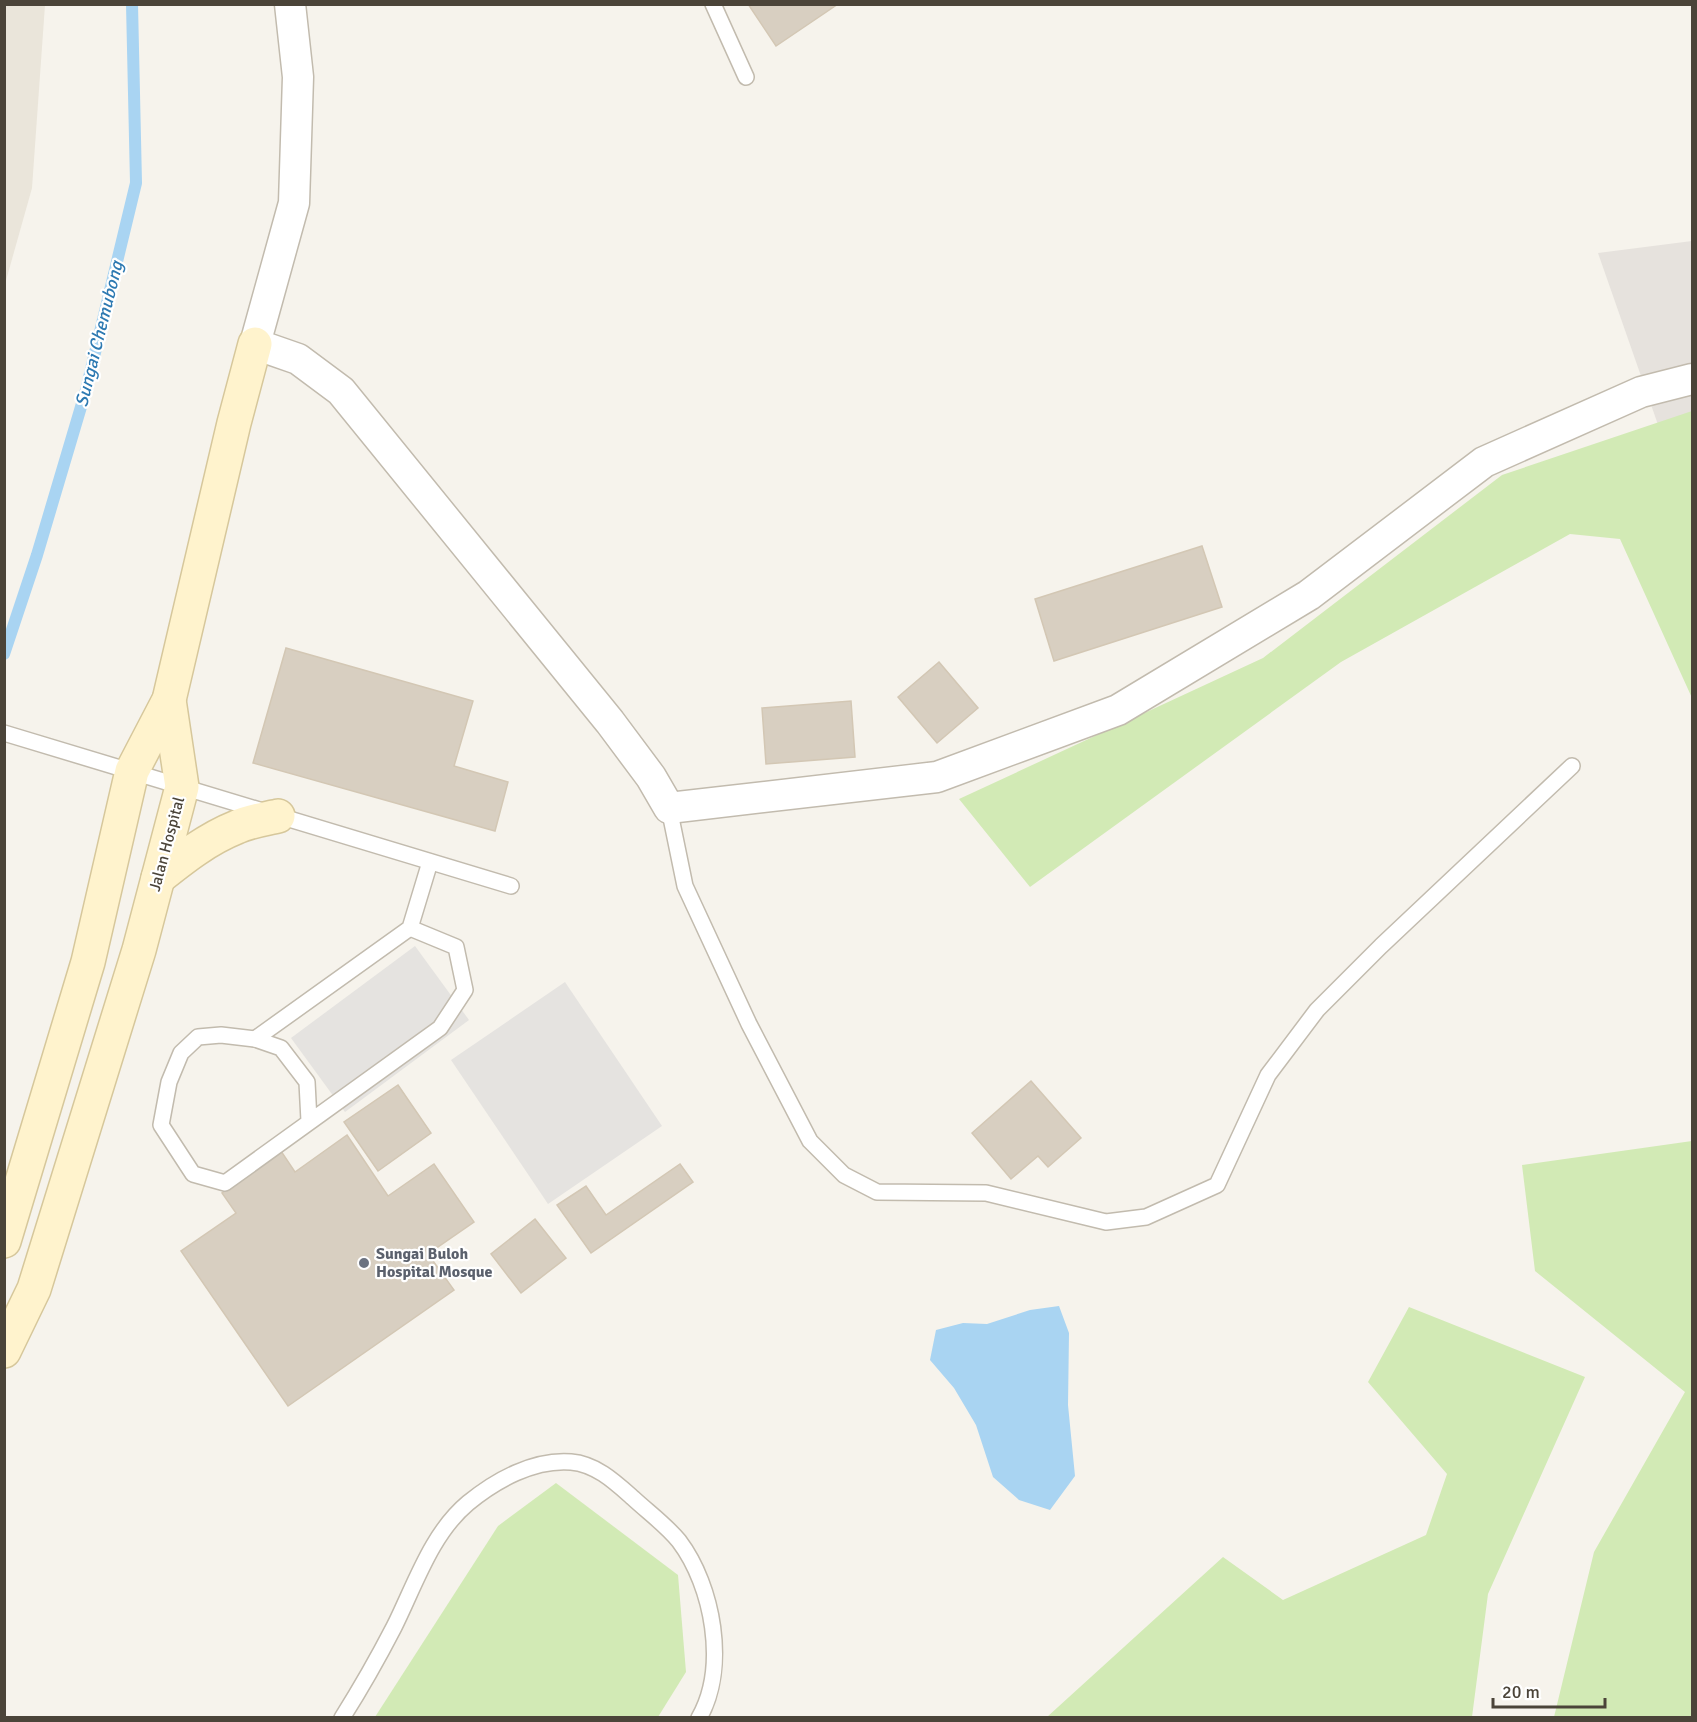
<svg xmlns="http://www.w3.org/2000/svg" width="1697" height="1722" font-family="Signika,sans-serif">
	<rect width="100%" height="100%" fill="#f6f3ec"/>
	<path fill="#eae5da" d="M5,4l40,1 -13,183 -27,96z"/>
	<path fill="#e6e2dd" d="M1692,241v281l-94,-269z"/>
	<g fill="#d2eab5">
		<path d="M1692,411v287l-72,-159 -50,-5 -229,128 -311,225 -71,-88 304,-141 239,-183z"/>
		<path d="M1692,1141v576h-138l40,-165 91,-160 -150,-121 -13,-106z"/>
		<path d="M1409,1307l176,70 -97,217 -16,123h-425l176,-160 60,43 143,-65 21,-61 -79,-92z"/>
		<path d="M556,1483l122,92 8,97 -28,45h-283l123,-191z"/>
	</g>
	<g fill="#e5e3e0">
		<path d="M415,946l54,74 -124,92 -54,-74z"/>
		<path d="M565,982l97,144 -114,78 -97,-144z"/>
	</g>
	<path fill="#a9d4f2" d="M1059,1306l10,27 -1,72 7,71 -25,34 -31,-10 -26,-23 -17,-52 -22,-37 -24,-28 6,-30 27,-7 24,1 43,-14z"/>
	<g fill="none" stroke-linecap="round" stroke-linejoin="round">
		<path stroke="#a9d4f2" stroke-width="12" d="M4,654l33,-99 49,-165 50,-207 -4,-179"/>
	</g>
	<g fill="#d8cfc1" stroke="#d3c7b4" stroke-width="1.5">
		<path d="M748,4h90l-62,42z"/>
		<path d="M1202,546l20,61 -168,54 -19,-62z"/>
		<path d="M286,648l187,53 -19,65 54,16 -13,49 -242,-68z"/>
		<path d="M939,662l39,46 -41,35 -39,-46z"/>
		<path d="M851,701l4,56 -89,7 -4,-56z"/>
		<path d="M1031,1081l50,57 -33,29 -10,-11 -27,23 -39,-46z"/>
		<path d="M398,1085l33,48 -53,38 -34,-49z"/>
		<path d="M347,1135l41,61 46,-32 40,58 -46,32 26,36 -166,116 -107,-155 55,-38 -14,-20 59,-42 14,21z"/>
		<path d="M680,1164l13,18 -102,71 -34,-48 29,-19 20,29z"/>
		<path d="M535,1219l31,39 -45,35 -30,-39z"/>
	</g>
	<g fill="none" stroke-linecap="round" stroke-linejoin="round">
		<defs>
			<g id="lane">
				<path d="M713,4l33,73"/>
				<path d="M4,733l507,153"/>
				<path d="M669,808l16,78 64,138 61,117 34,34 33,17 109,1 120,29 40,-5 71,-32 51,-110 49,-65 64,-64 191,-180"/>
				<path d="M255,1039l155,-111 20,-66"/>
				<path d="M309,1121l-2,-39 -26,-34 -26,-9 -34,-4 -23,2 -17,16 -12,29 -8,43 32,49 32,9 215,-155 25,-38 -9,-43 -46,-19"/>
				<path d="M342,1718c19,-30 36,-60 52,-91 21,-42 37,-93 74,-124 28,-23 66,-44 103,-41 25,2 44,20 62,36 15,14 33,27 46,43 34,45 49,126 20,177"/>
			</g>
			<path id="street" d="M290,4l8,73 -4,126 -39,141 43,15 43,32 269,331 41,55 18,31 268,-31 181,-67 191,-115 175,-133 157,-70 51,-13"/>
			<g id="secondary">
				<path d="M158,878c25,-20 49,-39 79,-51 13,-6 28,-8 41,-11"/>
				<path d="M4,1241l84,-279 44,-191 37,-71 65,-277 21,-79"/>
				<path d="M4,1351l30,-62 105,-339 43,-163 -13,-87"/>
			</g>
		</defs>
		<use href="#lane" stroke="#c2bbae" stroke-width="18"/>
		<use href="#street" stroke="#c2bbae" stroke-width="33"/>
		<use href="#secondary" stroke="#d6c79b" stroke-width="36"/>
		<use href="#lane" stroke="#fff" stroke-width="15"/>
		<use href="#street" stroke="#fff" stroke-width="30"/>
		<use href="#secondary" stroke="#fff3cd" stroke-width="33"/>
	</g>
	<circle fill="#6b7280" stroke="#fff" stroke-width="2" cx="364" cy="1263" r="6"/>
	<g text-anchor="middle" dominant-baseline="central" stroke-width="4.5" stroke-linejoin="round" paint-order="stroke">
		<g font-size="16" fill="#4b4439" stroke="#fff">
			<text transform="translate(167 844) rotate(-75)">Jalan Hospital</text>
		</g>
		<g font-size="16" font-weight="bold" fill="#5b616d" stroke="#fff" text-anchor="start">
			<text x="376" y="1254">Sungai Buloh<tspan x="376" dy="18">Hospital Mosque</tspan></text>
		</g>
		<g font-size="18" font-style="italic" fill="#2e7ab2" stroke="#fff">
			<text transform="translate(99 334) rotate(-76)">Sungai Chemubong</text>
		</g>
	</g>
	<rect width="1697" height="1722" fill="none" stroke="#4b4439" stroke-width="12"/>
	<path d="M1493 1698v9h112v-9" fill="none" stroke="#4b4439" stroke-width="3"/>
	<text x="1502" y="1698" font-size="18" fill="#4b4439" stroke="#ffffff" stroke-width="4.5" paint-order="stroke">20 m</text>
</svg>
